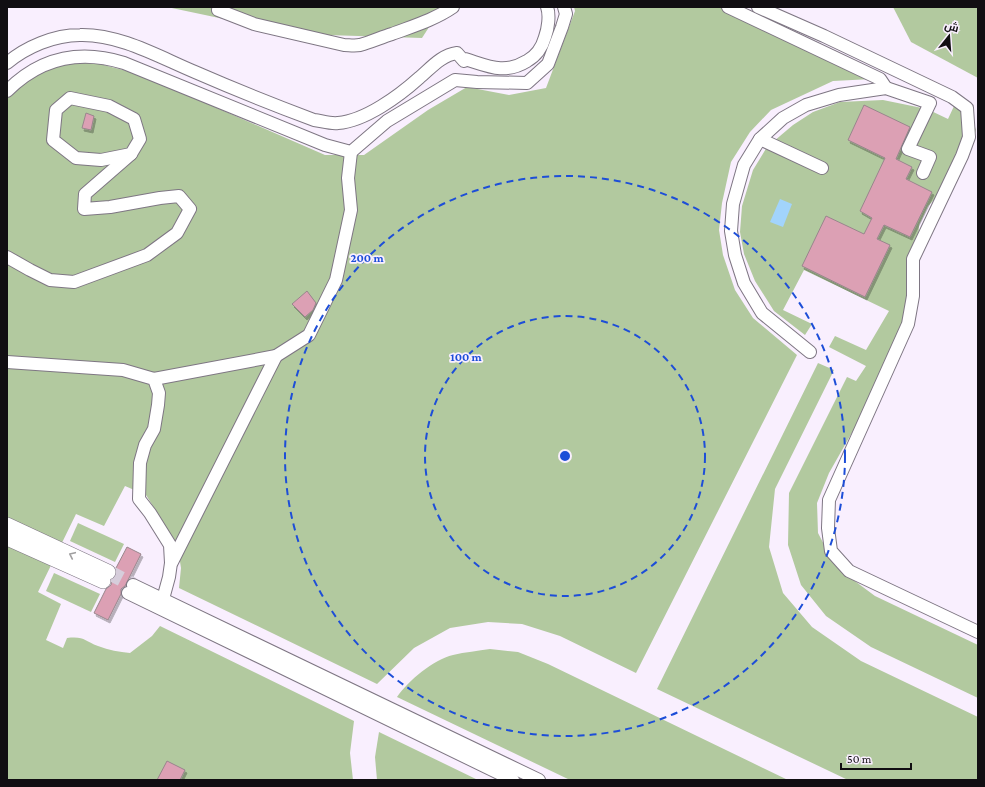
<svg xmlns="http://www.w3.org/2000/svg" width="985" height="787" font-family="'Crimson Pro',Cairo,serif">
	<defs>
		<filter id="shadow"><feDropShadow dx="2" dy="3" stdDeviation="0" flood-color="#0004"/></filter>
	</defs>
	<rect width="100%" height="100%" fill="#f9effe"/>
	<g fill="#b2c99f">
		<path d="M167,7h275l-20,31 -127,-4z"/>
		<path d="M574,7h148l150,72 -39,2 -62,29 -21,22 -19,30 -9,41 -3,27 4,25 12,35 18,28 44,37 -161,318 -76,-37 -38,-12 -34,-2 -38,6 -36,20 -37,36 -198,-96 2,-20 -3,-19 -12,-22 -20,-32 -21,-9 -21,40 -28,-12 -38,78 23,12 -15,36 17,8 4,-10c18,-2 17,3 31,8 11,4 21,6 32,7l22,-17 8,-10 194,95 -4,32 3,27h-346v-685l30,-32 39,-5 63,16 186,81h39l64,-45 39,-23 42,8 37,-7 29,-77z"/>
		<path d="M893,7h85v71l-67,-36z"/>
		<path d="M883,100l44,9 21,10 7,-15 16,11 5,15 -6,19 -29,44 -13,13 -9,19 -3,70 -20,60 -67,118 -12,30 1,30 14,27 16,16 27,20 103,49v53l-107,-51 -45,-31 -25,-31 -13,-40 1,-52 58,-116 9,4 10,-15 -37,-19 6,-11 31,14 23,-39 -85,-41 -21,40 29,14 -7,11 -31,-24 -19,-30 -11,-27 -4,-22 2,-26 11,-36 14,-23 26,-22 20,-13 27,-10z"/>
		<path d="M818,363l16,7 -59,119 -6,58 14,46 29,34 49,34 117,56v63h-130l-191,-91z"/>
		<path d="M78,523l46,21 -9,18 -45,-21z"/>
		<path d="M54,573l46,21 -9,18 -45,-21z"/>
		<path d="M490,649l28,3 30,12 240,116h-218l-173,-83c12,-17 36,-37 56,-42 12,-3 25,-4 37,-6z"/>
		<path d="M379,732l99,48h-101l-2,-23z"/>
	</g>
	<path fill="#a2d4fc" d="M780,199l12,5 -9,23 -13,-5z"/>
	<g fill="#dca0b4" stroke="#98868c" filter="url(#shadow)">
		<path d="M864,105l46,22 -14,32 16,8 -6,12 26,13 -22,45 -26,-12 -7,14 13,6 -25,52 -63,-31 24,-50 38,18 8,-16 -12,-7 25,-53 -37,-18z"/>
		<path d="M86,113l8,3 -3,14 -9,-2z"/>
		<path d="M307,291l9,12 -3,7 -8,7 -13,-13z"/>
		<path d="M127,547l14,7 -16,32 -4,3v5l-13,26 -14,-7 12,-24 5,-4 1,-5 4,-4v-8z"/>
		<path d="M167,761l18,9 -5,10h-23z"/>
	</g>
	<g fill="none" stroke-linecap="round" stroke-linejoin="round">
		<path stroke="#d6cddb" stroke-width="15" stroke-dasharray="15 8" stroke-linecap="butt" d="M108,572l25,13"/>
		<defs>
			<g id="minor">
				<path d="M728,7l152,72 6,9"/>
				<path d="M758,7l66,29 128,61 15,11 2,29 -7,19 -49,103v37l-5,28 -79,176 -1,28 3,23 18,20 129,61"/>
				<path d="M218,10l36,14 90,21c5,0 10,1 16,0 11,-3 22,-8 32,-11 21,-8 42,-14 61,-27"/>
				<path d="M7,63c19,-16 47,-28 73,-28 40,-1 79,22 115,37 39,17 79,33 119,48 8,1 16,4 24,3 27,-2 61,-27 81,-45 11,-9 22,-23 38,-25l7,8 1,-2c23,7 39,16 62,2 9,-5 15,-13 18,-24 3,-8 5,-22 2,-30"/>
				<path d="M7,91c33,-33 72,-42 117,-28l201,82 26,7 36,-31 68,-41 22,2 50,1 21,-19 14,-37 4,-13 -2,-7"/>
				<path d="M70,98l39,8 25,13 6,20 -9,15 -30,6 -25,-2 -23,-18 3,-30z"/>
				<path d="M760,139l62,29"/>
				<path d="M7,257l23,13 20,10 24,2 73,-27 30,-22 13,-24 -11,-13 -19,2 -50,9 -26,2 1,-15 46,-40"/>
				<path d="M810,352l-48,-39 -18,-30 -9,-28 -4,-24 2,-27 11,-39 16,-26 23,-21 23,-13 33,-10 47,-7 44,15 -22,46 22,8 -7,16"/>
				<path d="M7,362l116,8 31,9 5,14 -1,12 -4,24 -9,16 -5,18 -1,36 11,14 20,32 1,18 -2,14 -6,22 -1,8"/>
				<path d="M154,379l122,-23 33,-21 27,-55 15,-70 -3,-32 3,-26"/>
				<path d="M172,562l104,-206"/>
				<path d="M133,585l406,195"/>
				<path d="M128,593l385,187"/>
			</g>
			<g id="major">
				<path d="M7,525l101,47"/>
				<path d="M7,538l96,43"/>
			</g>
		</defs>
		<use href="#minor" stroke="#7e7683" stroke-width="14"/>
		<use href="#major" stroke="#7e7683" stroke-width="16"/>
		<use href="#minor" stroke="#fff" stroke-width="12"/>
		<use href="#major" stroke="#fff" stroke-width="15"/>
	</g>
	<defs><path id="oneway-chevron" d="M-2-3.5L2.5 0L-2 3.5" fill="none" stroke-width="1.6" stroke-linecap="round" stroke-linejoin="round"/></defs>
	<use stroke="#a09fa0" href="#oneway-chevron" transform="translate(72 555) rotate(-155)"/>
	<g fill="none" stroke="#1d4ed8" stroke-width="2" stroke-dasharray="7 5">
		<circle cx="565" cy="456" r="140"/>
		<circle cx="565" cy="456" r="280"/>
	</g>
	<circle cx="565" cy="456" r="6" fill="#1d4ed8" stroke="#f9effe" stroke-width="2"/>
	<g font-size="12" text-anchor="middle" font-weight="bold" fill="#1d4ed8" stroke="#f9effe" stroke-width="3.5" stroke-linejoin="round" paint-order="stroke">
		<text x="367" y="262">200 m</text>
		<text x="466" y="361">100 m</text>
	</g>
	<rect width="985" height="787" fill="none" stroke="#110e12" stroke-width="16"/>
	<g transform="translate(949 36) rotate(17)" stroke="#f9effe" stroke-width="3" paint-order="stroke">
	<path d="M0-3L7 15L0 10L-7 15Z" fill="#110e12"/>
	<text y="-6" font-size="11" font-weight="bold" text-anchor="middle" fill="#110e12">ش</text>
	</g>
	<path d="M841 763v6h70v-6" fill="none" stroke="#110e12" stroke-width="2"/>
	<text x="847" y="763" font-size="12" fill="#110e12" stroke="#f9effe" stroke-width="3" paint-order="stroke">50 m</text>
</svg>
